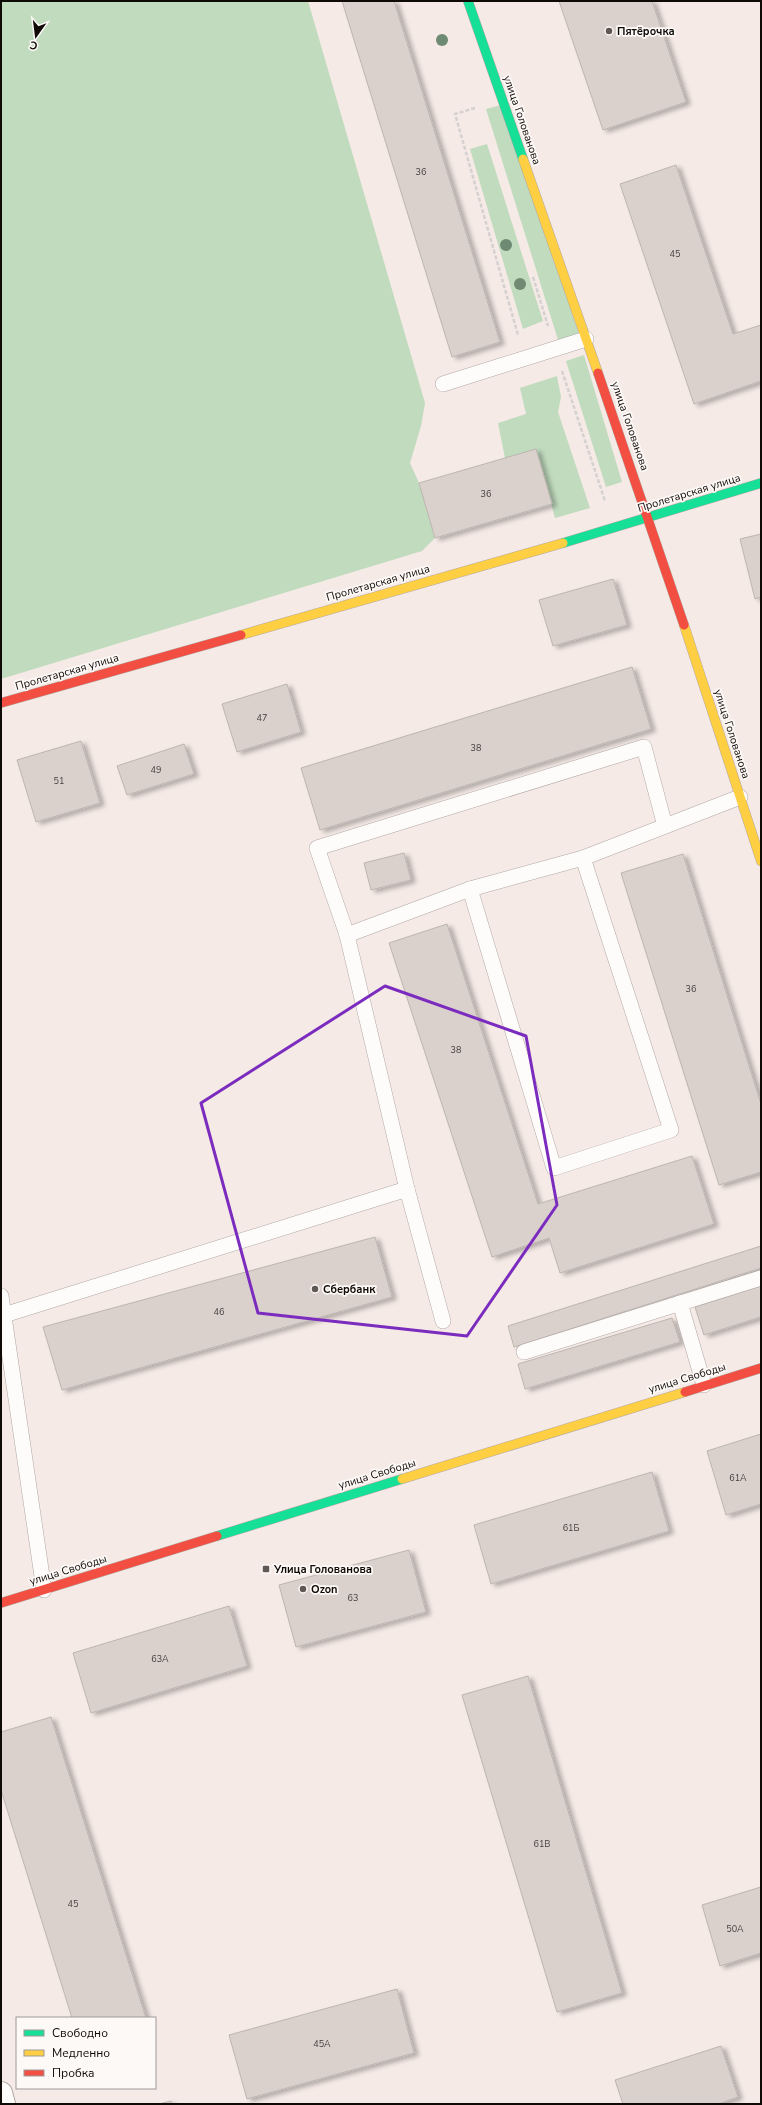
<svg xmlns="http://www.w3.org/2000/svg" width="762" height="2105" font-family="'Nunito Sans',sans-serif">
	<defs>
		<filter id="shadow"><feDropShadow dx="4.5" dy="2.5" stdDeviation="2" flood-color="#0004"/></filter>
	</defs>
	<rect width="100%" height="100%" fill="#f5eae5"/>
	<g fill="#c0dbbe">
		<path d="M1,1h307l117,402 -4,23 -11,37 9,20 16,55 -13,13 -421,128z"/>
		<path d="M501,105l79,232 -21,6 -73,-234z"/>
		<path d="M487,144l56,177 -20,8 -53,-180z"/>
		<path d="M584,355l38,127 -16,5 -40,-126z"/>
		<path d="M557,376l4,21 -3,15 32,96 -35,10 -19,-69 -31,9 -7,-35 28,-9 -6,-26z"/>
	</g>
	<g fill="#dad1cc" stroke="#bdb5b0" filter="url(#shadow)">
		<path d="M342,1h52l106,341 -48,15z"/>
		<path d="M559,1h93l34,101 -83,28z"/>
		<path d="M676,165l57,169 28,-9v56l-67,23 -74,-220z"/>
		<path d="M536,449l16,55 -117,34 -16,-55z"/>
		<path d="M761,534v63l-6,2 -15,-60z"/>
		<path d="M613,579l14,46 -74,21 -14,-46z"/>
		<path d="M632,667l19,62 -331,101 -19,-62z"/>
		<path d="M287,684l14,48 -64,20 -15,-48z"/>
		<path d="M81,741l19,62 -64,19 -19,-62z"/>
		<path d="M184,744l10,30 -67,21 -10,-29z"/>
		<path d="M404,853l7,27 -40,10 -7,-27z"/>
		<path d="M683,854l78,250v68l-42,13 -98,-312z"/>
		<path d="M447,924l91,280 154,-48 22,68 -154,49 -11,-35 -57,19 -103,-314z"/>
		<path d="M375,1237l17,60 -330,93 -19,-63z"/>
		<path d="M761,1246v22l-247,79 -6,-21z"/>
		<path d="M761,1286v31l-57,18 -9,-28z"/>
		<path d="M672,1318l8,24 -155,47 -7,-25z"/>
		<path d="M761,1434v70l-35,11 -19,-64z"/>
		<path d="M652,1472l17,59 -178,53 -17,-59z"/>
		<path d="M409,1550l17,62 -130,35 -17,-62z"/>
		<path d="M229,1606l18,60 -156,47 -18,-60z"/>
		<path d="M528,1676l94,317 -65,19 -95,-317z"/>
		<path d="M51,1717l95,301h-74l-71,-228v-58z"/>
		<path d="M761,1887v66l-41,13 -18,-61z"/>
		<path d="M397,1989l17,64 -167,46 -18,-64z"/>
		<path d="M721,2046l17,51 -20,7h-95l-8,-24z"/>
		<path d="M171,2101l1,3h-13z"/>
	</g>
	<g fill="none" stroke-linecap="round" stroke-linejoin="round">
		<defs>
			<g id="lane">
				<path d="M443,384l143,-45"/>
				<path d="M470,889l84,279 117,-38 -88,-272"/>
				<path d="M347,935l-30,-87 327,-101 21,79"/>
				<path d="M407,1189l-60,-254 123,-46 113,-31 157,-61"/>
				<path d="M1,1296l43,294"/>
				<path d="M680,1303l24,82"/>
				<path d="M4,1315l403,-126 36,132"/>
				<path d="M524,1352l237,-74"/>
			</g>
			<path id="street" d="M1,2093l3,11"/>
			<g id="fast">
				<path d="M468,1l55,158"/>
				<path d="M563,543l198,-60"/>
				<path d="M217,1536l185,-57"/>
			</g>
			<g id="slow">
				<path d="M523,159l75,214"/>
				<path d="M684,625l77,236"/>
				<path d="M241,635l322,-92"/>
				<path d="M402,1479l283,-87"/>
			</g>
			<g id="jam">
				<path d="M598,373l86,252"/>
				<path d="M1,703l240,-68"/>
				<path d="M685,1392l76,-24"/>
				<path d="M1,1603l216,-67"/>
			</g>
		</defs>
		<use href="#lane" stroke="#b1a8a4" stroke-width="16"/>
		<use href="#street" stroke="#b1a8a4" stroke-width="24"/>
		<use href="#fast" stroke="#b1a8a4" stroke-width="10"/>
		<use href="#slow" stroke="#b1a8a4" stroke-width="10"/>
		<use href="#jam" stroke="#b1a8a4" stroke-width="10"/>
		<g stroke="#d5d1d1" stroke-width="2.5" stroke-dasharray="4 2" stroke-linecap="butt">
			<path d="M475,108l-20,6 63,221"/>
			<path d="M533,277l15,49"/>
			<path d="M562,371l43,130"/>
		</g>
		<use href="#lane" stroke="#fefcfb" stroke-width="15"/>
		<use href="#street" stroke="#fefcfb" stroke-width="22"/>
		<use href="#fast" stroke="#16e098" stroke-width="9"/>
		<use href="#slow" stroke="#ffcf43" stroke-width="9"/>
		<use href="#jam" stroke="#f24e42" stroke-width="9"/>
	</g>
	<g fill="#6e8a73">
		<circle cx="442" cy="40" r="6"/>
		<circle cx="506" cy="245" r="6"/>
		<circle cx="520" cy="284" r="6"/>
	</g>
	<path fill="none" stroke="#7b2cbf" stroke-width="3" stroke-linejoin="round" d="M385,986l141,50 31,169 -90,131 -209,-23 -57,-210z"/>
	<g fill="#605855" stroke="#fdf9f7" stroke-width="1.5">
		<circle cx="609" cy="31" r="4"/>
		<circle cx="315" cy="1289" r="4"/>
		<rect x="262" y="1565" width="8" height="8" rx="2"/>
		<circle cx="303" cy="1589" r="4"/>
	</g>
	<g text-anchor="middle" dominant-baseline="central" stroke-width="3.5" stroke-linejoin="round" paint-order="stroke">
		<g font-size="9" fill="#443e3a">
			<text x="421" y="172">36</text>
			<text x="675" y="254">45</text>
			<text x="486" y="494">36</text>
			<text x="262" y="718">47</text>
			<text x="476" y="748">38</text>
			<text x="156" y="770">49</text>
			<text x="59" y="781">51</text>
			<text x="691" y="989">36</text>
			<text x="456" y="1050">38</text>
			<text x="219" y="1312">46</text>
			<text x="738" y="1478">61А</text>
			<text x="571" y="1528">61Б</text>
			<text x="353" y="1598">63</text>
			<text x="160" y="1659">63А</text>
			<text x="542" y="1844">61В</text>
			<text x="73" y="1904">45</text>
			<text x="735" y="1929">50А</text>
			<text x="322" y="2044">45А</text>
		</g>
		<g font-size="11" font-weight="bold" fill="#100a07" stroke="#fdf9f7" text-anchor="start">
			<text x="617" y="31">Пятёрочка</text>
			<text x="323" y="1289">Сбербанк</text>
			<text x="274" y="1569">Улица Голованова</text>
			<text x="311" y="1589">Ozon</text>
		</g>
		<g font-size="11" fill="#100a07" stroke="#fdf9f7">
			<text transform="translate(522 120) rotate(71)">улица Голованова</text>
			<text transform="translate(630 426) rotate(71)">улица Голованова</text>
			<text transform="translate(689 493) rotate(-17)">Пролетарская улица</text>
			<text transform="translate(378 583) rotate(-16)">Пролетарская улица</text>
			<text transform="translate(67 672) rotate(-16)">Пролетарская улица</text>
			<text transform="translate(732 734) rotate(72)">улица Голованова</text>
			<text transform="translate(687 1378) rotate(-17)">улица Свободы</text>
			<text transform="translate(377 1474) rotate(-17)">улица Свободы</text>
			<text transform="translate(68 1570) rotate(-17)">улица Свободы</text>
		</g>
	</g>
	<rect width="762" height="2105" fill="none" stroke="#100a07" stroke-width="4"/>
	<rect x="16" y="2017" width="140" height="72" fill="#fdf9f7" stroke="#9e9997"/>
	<rect x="24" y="2030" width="20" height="6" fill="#16e098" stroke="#9e9997"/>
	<text x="52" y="2037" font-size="12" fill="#100a07">Свободно</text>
	<rect x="24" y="2050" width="20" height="6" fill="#ffcf43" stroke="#9e9997"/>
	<text x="52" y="2057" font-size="12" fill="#100a07">Медленно</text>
	<rect x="24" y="2070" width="20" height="6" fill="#f24e42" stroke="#9e9997"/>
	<text x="52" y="2077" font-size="12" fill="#100a07">Пробка</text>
	<g transform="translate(36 36) rotate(194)" stroke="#fdf9f7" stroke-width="3" paint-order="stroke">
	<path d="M0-3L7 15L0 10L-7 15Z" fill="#100a07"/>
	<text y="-6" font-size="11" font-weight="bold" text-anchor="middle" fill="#100a07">С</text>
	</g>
</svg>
